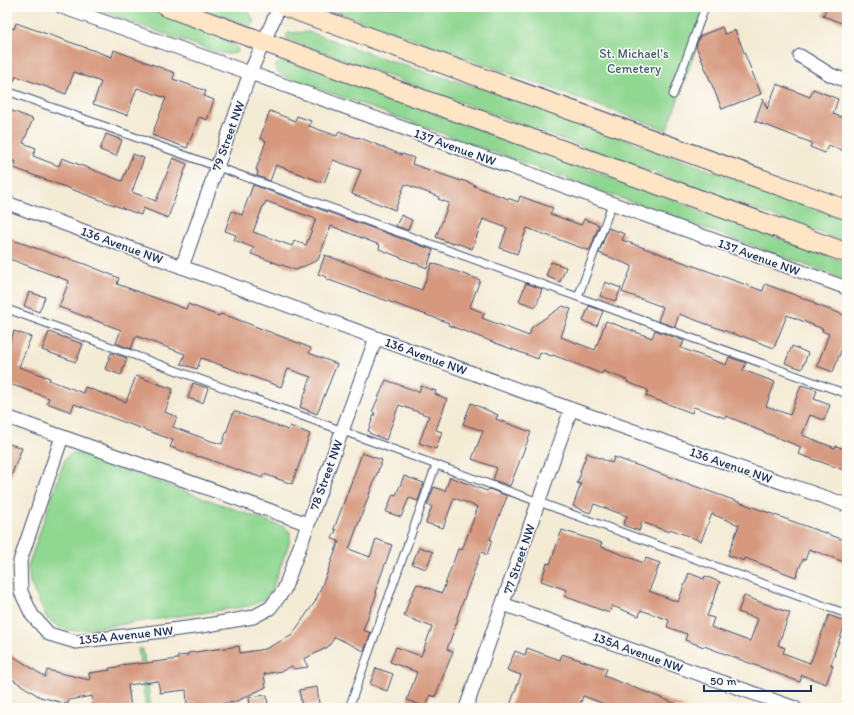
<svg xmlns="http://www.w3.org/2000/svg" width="854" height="715" font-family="Itim,sans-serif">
	<rect width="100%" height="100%" fill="#fdfcf7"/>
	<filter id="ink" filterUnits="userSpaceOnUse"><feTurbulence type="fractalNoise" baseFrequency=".025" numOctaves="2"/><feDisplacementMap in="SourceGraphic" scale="8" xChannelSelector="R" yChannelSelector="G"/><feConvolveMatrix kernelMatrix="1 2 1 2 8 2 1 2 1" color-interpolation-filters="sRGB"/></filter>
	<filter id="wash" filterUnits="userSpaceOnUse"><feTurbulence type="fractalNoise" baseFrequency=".012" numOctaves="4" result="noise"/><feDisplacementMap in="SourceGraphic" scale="16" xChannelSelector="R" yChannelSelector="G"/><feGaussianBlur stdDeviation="0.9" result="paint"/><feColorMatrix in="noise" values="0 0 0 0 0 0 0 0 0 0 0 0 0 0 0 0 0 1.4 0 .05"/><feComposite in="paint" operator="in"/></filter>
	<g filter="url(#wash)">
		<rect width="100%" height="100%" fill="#f4ebd5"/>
		<g fill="#90d791" stroke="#568378">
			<path d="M88,7h52l83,30 12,8 3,5 -1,2c-7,4 -14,1 -21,0z"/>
			<path d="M196,7h48l6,6 4,9 -4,4 -3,-1z"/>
			<path d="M324,7h387l-44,123z"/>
			<path d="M309,32l90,32 101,30 347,126v23l-560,-204 -1,-4 2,-2z"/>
			<path d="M279,62l15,1 553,200v17l-566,-205c-4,-3 -6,-6 -5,-11z"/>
			<path d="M72,453l9,1 203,73 6,5v9l-18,48 -7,10 -15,7 -176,25 -15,-4 -12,-9 -17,-35 -2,-17 37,-107z"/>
			<path d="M138,649h5l8,59h-5z"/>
		</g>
		<g id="blocks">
			<g fill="#d6997f" fill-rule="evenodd">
				<path d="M827,7h20v18l-24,-9z"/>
				<path d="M16,23l96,34 2,-7 61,23 -2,6 33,12 -2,5 10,4 -7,20 -8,-3 -12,31 -35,-13 14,-37 -29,-10 -10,27 -34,-11 8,-22 -27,-10 -8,22 -50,-18 -5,11 -4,-1v-60l7,3z"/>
				<path d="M722,27l3,7 10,-4 26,64 -39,15 -26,-63 4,-10z"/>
				<path d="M777,84l33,13 3,-8 25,10 -5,15 14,5v33l-19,-7 -3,8 -15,-6 2,-4 -57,-22 8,-22 4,10z"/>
				<path d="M7,109l26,10 -10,24 13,5 -3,8 26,10 3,-8 60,23 11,-27 11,4 -12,34 24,9 17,-43 14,6 -19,54 -25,-10 -2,7 -127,-47 2,-6 -9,-3z"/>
				<path d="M270,111l25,10 2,-5 14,5 -2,5 28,10 2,-5 18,7 1,-1 44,18v-1l12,4 -2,6 49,17v-1l14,5 -1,1 34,13v-1l10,4 2,-6 19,7 14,5 -3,6 31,11 3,-6 15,6 -9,25h-3l-60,-22 -10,26 -17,-6 7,-20 -24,-9 -11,30 -18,-7 -1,2 -17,-7 13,-34 -11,-4 1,-2 -34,-13 -10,26 -29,-11 -14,-5 9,-24 -28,-10 -9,23 -48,-18 -6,16 -13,-5 1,-5 -2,-1 10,-29 -6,-3z"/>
				<path d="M106,134l16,6 -6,16 -16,-6z"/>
				<path d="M253,185l180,65 -6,18 -48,-19 1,-4 -49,-19 -13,34 -22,10 -45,-16 3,-6 -20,-8 2,-5 -11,-4 7,-20 10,4zM266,201l50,18 -10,26 -12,-4 -2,5 -39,-14 11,-28h1z"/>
				<path d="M401,215l11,5 -4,10 -12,-4z"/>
				<path d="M608,228l17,6 -3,6 141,51 2,-7 49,18v2l33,12v24h-2l-12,32 -16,-6 12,-32 -7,-3 1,-2 -36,-14 -13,33 -32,-12v1l-63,-23 -4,13 -17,-6 5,-14 -41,-15 10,-26 -33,-13z"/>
				<path d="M7,238l57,20 1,-1 25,9 29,12 -2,6 69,25 2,-5 31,12 1,-2 11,3 80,31 -2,5 28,11 -20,50 -17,-7 11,-30 -23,-8 -7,18 -80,-29 -4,11 -16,-5 4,-10 -49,-18 -5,13 -15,-6 5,-13 -62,-23 10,-26 -62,-23z"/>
				<path d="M325,255l97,35 10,-27 48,17 -10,27 14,6 -2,5 47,18 3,-9 31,-21 8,3 -10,28 34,13 11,-29 46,17 3,-8 29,11 -3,7 45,17 3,-8 17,6 -3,7 32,12 -9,24 24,9 11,-30 16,5 -3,9 16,6 -6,15 -14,-5 -8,20 33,13 1,-2 11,4v21l-49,-17 3,-7 -50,-20v-1l-25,-10 -1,2 -31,-11 -2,6 -46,-17 2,-6 -21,-8v-2l-24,-9 -1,3 -49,-19 -1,1 -12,-4 -2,7 -90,-34 1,-2 -123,-44 1,-2 -9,-3z"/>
				<path d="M551,262l15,5 -6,15 -14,-6z"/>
				<path d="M605,282l16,6 -5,13 -16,-5z"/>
				<path d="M526,283l16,6 -6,18 -17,-6z"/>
				<path d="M29,292l16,5 -6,15 -15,-6z"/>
				<path d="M589,306l14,5 -6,15 -14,-5z"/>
				<path d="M14,331l17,6 -12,30 31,11 -1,2 34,13 2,-6 41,15 10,-26 37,13 -8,23 12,5 -4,10 38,14 11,3 12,-33 18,7 1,-1 35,13 2,-4 20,8 -18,50 -28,-10 -2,4 -13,-5v1l-50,-18v1l-29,-10 3,-7 -99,-36 -3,8 -24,-9 2,-5 -42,-15v-33z"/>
				<path d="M49,332l34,12 -7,18 -34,-12z"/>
				<path d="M792,346l16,7 -6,16 -17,-6z"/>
				<path d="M111,353l16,5 -6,17 -16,-6z"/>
				<path d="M386,380l33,12 2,-6 15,5 -1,3 12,5 -11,31 6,2 -6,17 -17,-6 10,-27 -30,-11 -13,35 -17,-7 1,-1 -2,-1 7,-18 -3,-1z"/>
				<path d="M193,383l15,5 -5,15 -15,-5z"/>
				<path d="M471,403l27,12 -2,4 35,13 -21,54 -17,-6 4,-12 -25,-9 11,-28 -20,-7z"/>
				<path d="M7,443l15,5 -14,36h-1z"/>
				<path d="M362,453l20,7 -33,89 21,8 6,-18 16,6 -17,47 2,1 -14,37 8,3 -7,18 -29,-14 -7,10 -24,12 4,8 -14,2 -2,-3 -10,5 -18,3 2,13 -31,15 -21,3 1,3h-15l-1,-5 -12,1 -1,-14 -26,3 -2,-12 -30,4 3,23h-38l-1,-12 -23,4 -1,4 -28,-7 -33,-21v-24l38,25 2,-7 43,10 -1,-7 21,-3 -1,-2 11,-1v-2l18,-2v1l40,-5v-3l10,-1v-2l51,-7 1,7 25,-4 26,-13 24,-34 11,-26 13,-35 -7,-2 4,-9 -2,-1z"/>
				<path d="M587,453l25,10 2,-6 233,84v22l-38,-14 -4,11 -2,-1 -7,18 -51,-19 -1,3 -16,-6 11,-30 -27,-11 -11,27 -31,-12 -1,3 -27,-10 -3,9 -16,-6 4,-9 -33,-12 -4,9 -17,-7 8,-22 -4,-1 4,-10 -1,-1z"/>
				<path d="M404,476l20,7 -6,18 -9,-3 -8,19 -15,-5 7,-18 3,1z"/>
				<path d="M450,477l37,14 2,-2 18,7v1l-17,42 2,1 -5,15 -6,-3 -24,66 1,1 -11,30 6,3 -7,17 -11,28 -5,-2 -4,12 -19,-7 10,-28 -27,-10 6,-15 25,9 11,-29 -28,-11 5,-15 8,-17 25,9 16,-44 4,1 16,-43 -24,-9 -11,30 -17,-5 6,-17 -5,-1 7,-18 11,4z"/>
				<path d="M562,530l40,13 -2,3 44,17 2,-5 14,5 -11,28 29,11 11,-29 15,6 1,-3 15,6 -13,34 7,2 -3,9 35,13 4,1 8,-22 -20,-7 6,-16 46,17 -12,32 7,3 -2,5 27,10 19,-48 17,7 -12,32h1l-4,11 2,1 -7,18 -24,-9 -2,7 -96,-36v1l-19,-7 2,-6 -20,-7 2,-7 -28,-10 -2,6 -27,-10 -3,7 -45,-17 3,-6 -26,-9 6,-18 3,1z"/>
				<path d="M419,547l14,5 -7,17 -14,-5z"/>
				<path d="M527,648l33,12 2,-6 45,15 -3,7 83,32h-72l-32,-12 -4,12h-45l-9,-3 -2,3h-14l12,-33 -14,-5 8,-19 10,4z"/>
				<path d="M376,668l17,6 -6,17 -17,-7z"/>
				<path d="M317,687l2,17 -17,2 -3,-16z"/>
				<path d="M267,695l1,13h-18l-1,-11z"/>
			</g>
		</g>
	</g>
	<g filter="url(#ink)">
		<use href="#blocks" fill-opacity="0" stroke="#3c4b70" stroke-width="1"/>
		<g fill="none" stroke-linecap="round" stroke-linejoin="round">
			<defs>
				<g id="service">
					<path d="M7,91l840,303"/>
					<path d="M673,95l32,-88"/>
					<path d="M578,297l34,-93"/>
					<path d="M7,309l840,305"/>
					<path d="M349,708l87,-243"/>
				</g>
				<g id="minor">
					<path d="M62,7l188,66 597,215"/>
					<path d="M800,56l31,19 16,6"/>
					<path d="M7,203l564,206 276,96"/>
					<path d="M182,267l68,-194 29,-66"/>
					<path d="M7,417l301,107"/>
					<path d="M62,437l-42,124 1,31 11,23 17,19 27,8 126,-16 51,-9 17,-9 14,-18 92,-252"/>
					<path d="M503,604l292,104"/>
					<path d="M466,708l105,-299"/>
				</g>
				<g id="secondary">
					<path d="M167,7l680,246"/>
					<path d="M286,7l561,203"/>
				</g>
			</defs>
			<use href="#service" stroke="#3c4b70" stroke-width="9"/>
			<use href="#minor" stroke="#3c4b70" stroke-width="15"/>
			<use href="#secondary" stroke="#3c4b70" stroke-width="21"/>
			<use href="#service" stroke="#fff" stroke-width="7"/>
			<use href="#minor" stroke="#fff" stroke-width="13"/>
			<use href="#secondary" stroke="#fde5c5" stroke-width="19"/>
		</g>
	</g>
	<g text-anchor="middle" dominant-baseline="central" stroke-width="3" stroke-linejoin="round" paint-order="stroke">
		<g font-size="13" fill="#3e616d" stroke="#fdfcf7">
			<text x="634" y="53">St. Michael's<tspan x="634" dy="15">Cemetery</tspan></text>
		</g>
		<g font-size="13" fill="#1b2f5e" stroke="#fdfcf7">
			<text transform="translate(228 136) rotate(-70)">79 Street NW</text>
			<text transform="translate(455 147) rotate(20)">137 Avenue NW</text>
			<text transform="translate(122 245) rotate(20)">136 Avenue NW</text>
			<text transform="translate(759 257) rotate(20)">137 Avenue NW</text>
			<text transform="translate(426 356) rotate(20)">136 Avenue NW</text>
			<text transform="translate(731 465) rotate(19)">136 Avenue NW</text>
			<text transform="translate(326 475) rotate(-70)">78 Street NW</text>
			<text transform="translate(519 559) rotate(-71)">77 Street NW</text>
			<text transform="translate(126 635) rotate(-6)">135A Avenue NW</text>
			<text transform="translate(638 652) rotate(20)">135A Avenue NW</text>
		</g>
	</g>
	<rect width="854" height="715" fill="none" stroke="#fdfcf7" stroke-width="24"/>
	<path d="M704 685v6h107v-6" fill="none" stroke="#1b2f5e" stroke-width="2"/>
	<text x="710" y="685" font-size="12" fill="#1b2f5e" stroke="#fdfcf7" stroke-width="3" paint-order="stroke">50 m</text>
</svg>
